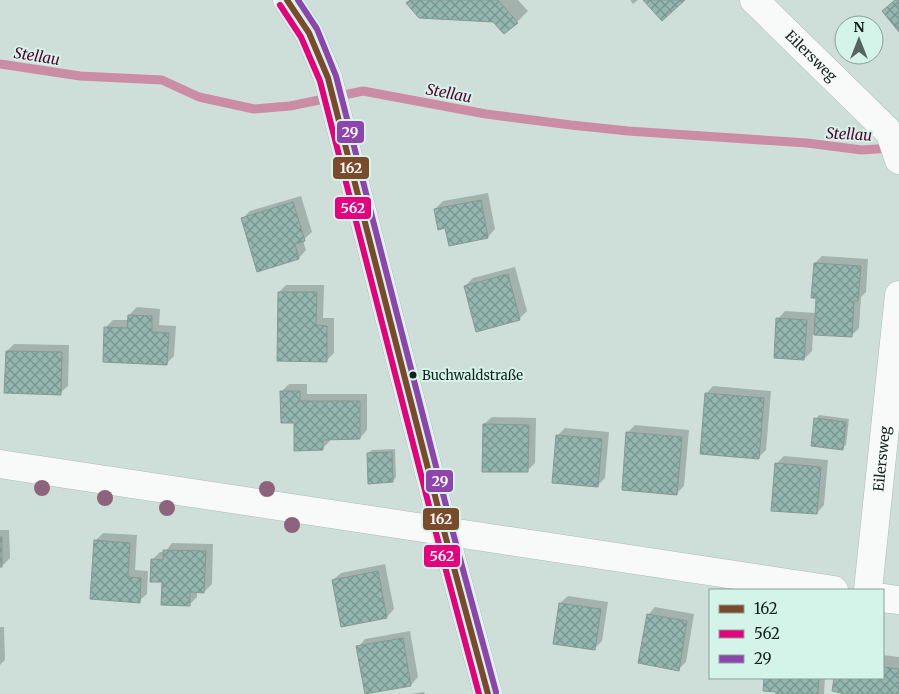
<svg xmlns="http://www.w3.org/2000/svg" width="899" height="694" font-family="Merriweather,serif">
	<defs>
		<pattern id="building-cross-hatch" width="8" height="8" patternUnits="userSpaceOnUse" patternTransform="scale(1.25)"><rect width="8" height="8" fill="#93b6af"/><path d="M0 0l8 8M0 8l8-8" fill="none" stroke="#77948e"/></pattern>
	</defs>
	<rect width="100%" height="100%" fill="#cedfda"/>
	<g fill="#0003">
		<path d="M411,0h107l10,11 -11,11 -24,-2z"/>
		<path d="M630,0h8l-5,4z"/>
		<path d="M488,193l7,36 -7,8 -42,-10 -11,-18 8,-8z"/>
		<path d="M301,196l11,36 -9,8 3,10 -7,8 -57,-39 8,-8z"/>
		<path d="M822,256l46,3 -2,33 -5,5 -2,31 -8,8 -38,-2 -1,17 -8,8 -26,-40 7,-8 31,2 1,-17 -2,-33z"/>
		<path d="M515,267l12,44 -8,8 -54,-33 8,-8z"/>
		<path d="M286,285h38l-1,33h11v35l-8,8 -47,-69z"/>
		<path d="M137,307l23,2 -1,16 17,1 -2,30 -8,8 -60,-37 7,-7h16v-5z"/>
		<path d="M14,344l55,1 -1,41 -8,7 -53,-42z"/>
		<path d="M289,384h18v10h60v36l-7,8h-30v3l-8,8 -27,-28 -14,-29z"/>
		<path d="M713,386l58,5 -5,59 -8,8 -52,-64z"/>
		<path d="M819,415l30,4 -3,26 -4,3 -26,-29z"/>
		<path d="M492,417l44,1 -1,45 -8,8 -43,-47z"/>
		<path d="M635,425l54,5 -5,56 -7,7 -50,-60z"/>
		<path d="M565,428l44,4 -4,46 -7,7 -41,-49z"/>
		<path d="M395,449l1,28 -3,4 -25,-28 4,-3z"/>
		<path d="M784,456l44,4 -4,45 -7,8 -40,-50z"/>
		<path d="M0,530h9l1,28 -8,8h-2z"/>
		<path d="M103,533l34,2 -2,35 13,1 -1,23 -8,7 -44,-60z"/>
		<path d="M172,543l41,1 -1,40 -8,8 -7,-1v6l-8,8 -26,-24 -11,-21 8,-8h5z"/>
		<path d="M385,564l9,45 -7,8 -54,-37 8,-7z"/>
		<path d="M568,596l40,6 -6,39 -8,8 -40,-6 6,-40z"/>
		<path d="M655,607l39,7 -8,48 -7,7 -31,-54z"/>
		<path d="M0,627h4l1,33 -5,5z"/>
		<path d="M410,631l8,46 -7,8 -53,-38 7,-8z"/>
		<path d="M883,655l16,2v37h-53l-13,-4 2,-12h48z"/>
		<path d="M765,678h60l-1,16h-47l1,-3 -14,-1z"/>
		<path d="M424,692l1,2h-15z"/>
	</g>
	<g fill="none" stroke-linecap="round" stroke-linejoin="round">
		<path stroke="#ca8da4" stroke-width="9" d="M0,64l80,12 82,4 37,17 55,12 36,-3 73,-15 123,23 85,11 57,6 179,12 55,7 29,-2"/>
	</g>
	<g fill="url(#building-cross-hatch)" stroke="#8a9894">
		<path d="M410,0h88l20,23 -14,11 -11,-12 -74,-4 -13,-15z"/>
		<path d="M643,0h42l-23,21z"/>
		<path d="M895,0h4v32l-17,-21z"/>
		<path d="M481,200l7,38 -39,8 -4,-18 -7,2 -4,-21z"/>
		<path d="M293,202l12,39 -10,3 4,15 -42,13 -16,-54z"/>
		<path d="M814,263l47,3 -3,35h-4l-2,36 -38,-2 2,-37h-5z"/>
		<path d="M508,274l12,46 -44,12 -12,-46z"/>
		<path d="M278,292h39l-1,33 11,1v36l-50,-1z"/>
		<path d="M128,315l24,1v16l17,1 -2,32 -64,-3 1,-35 23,1z"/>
		<path d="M776,318l31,2 -3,40 -30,-2z"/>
		<path d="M6,351l56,1 -1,43 -57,-2z"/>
		<path d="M280,391h20v10h60v38l-37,1v10l-29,1v-28h-13z"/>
		<path d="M705,393l59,5 -5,61 -59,-5z"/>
		<path d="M814,418l32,4 -3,28 -32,-4z"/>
		<path d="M483,424l46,1 -1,47h-46z"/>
		<path d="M626,432l56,5 -5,58 -55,-5z"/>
		<path d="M556,435l46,4 -4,48 -46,-4z"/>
		<path d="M392,452l1,30 -25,2 -1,-31z"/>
		<path d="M775,463l46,4 -4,47 -46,-3z"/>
		<rect x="0" y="537" width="2" height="30"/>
		<path d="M94,540l36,3 -2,34 13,1 -1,25 -50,-4z"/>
		<path d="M163,550l43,1 -2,42 -14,-1v14l-29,-1 1,-23h-12l1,-23 12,1z"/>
		<path d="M378,571l9,47 -46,9 -9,-47z"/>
		<path d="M559,603l42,6 -6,41 -42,-6z"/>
		<path d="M647,614l40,7 -8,50 -41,-8z"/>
		<path d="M403,638l8,48 -46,8 -9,-48z"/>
		<path d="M883,667l16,2v25h-54l-13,-3 2,-13h49z"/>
		<path d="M764,678h55l-1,16h-42v-2l-13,-1z"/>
	</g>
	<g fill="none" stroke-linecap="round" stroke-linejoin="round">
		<defs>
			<g id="minor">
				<path d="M287,0l22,33 19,45 116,453 44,163"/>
				<path id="s1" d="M754,0l136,133 9,27"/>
				<path d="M0,464l834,126"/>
				<path id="s2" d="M868,590l31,-295"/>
				<path d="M883,598l16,2"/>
			</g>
		</defs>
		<use href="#minor" stroke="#aebbb7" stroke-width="29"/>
		<use href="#minor" stroke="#f8faf9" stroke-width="28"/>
		<defs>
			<path id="bus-1" d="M287,0l22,33 19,45 116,453 44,163"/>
			<path id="bus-2" d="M280,5l21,32 19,44 116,452 43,161"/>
			<path id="bus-3" d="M298,0l19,29 19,47 116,453 44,163"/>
		</defs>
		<use href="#bus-1" stroke="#d4f4ea" stroke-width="10"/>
		<use href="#bus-2" stroke="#d4f4ea" stroke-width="10"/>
		<use href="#bus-3" stroke="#d4f4ea" stroke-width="10"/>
		<use href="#bus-1" stroke="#7a4b2a" stroke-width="6"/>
		<use href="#bus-2" stroke="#e5007d" stroke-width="6"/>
		<use href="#bus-3" stroke="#8e44ad" stroke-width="6"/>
	</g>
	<g fill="#8e647c">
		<circle cx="42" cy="488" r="8"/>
		<circle cx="267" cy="489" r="8"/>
		<circle cx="105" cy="498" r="8"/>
		<circle cx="167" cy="508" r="8"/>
		<circle cx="292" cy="525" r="8"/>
	</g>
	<circle fill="#15201d" stroke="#d4f4ea" stroke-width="2" cx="413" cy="375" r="4.5"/>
	<g text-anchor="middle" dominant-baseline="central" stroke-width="4" stroke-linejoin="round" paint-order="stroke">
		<g font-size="13" fill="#15201d" stroke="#d4f4ea" text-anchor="start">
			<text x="422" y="375">Buchwaldstraße</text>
		</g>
		<g font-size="14" fill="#15201d" stroke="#d4f4ea">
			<text stroke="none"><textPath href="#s1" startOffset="80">Eilersweg</textPath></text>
			<text stroke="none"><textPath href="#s2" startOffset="132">Eilersweg</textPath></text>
		</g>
		<g font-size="15" font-style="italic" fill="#58002d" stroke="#d4f4ea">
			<text transform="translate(37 56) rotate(9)">Stellau</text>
			<text transform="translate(449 93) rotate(11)">Stellau</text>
			<text transform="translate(849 134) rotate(3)">Stellau</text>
		</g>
	</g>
	<g stroke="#d4f4ea" stroke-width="2">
		<rect x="336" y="120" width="29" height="24" rx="5" fill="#8e44ad"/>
		<rect x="332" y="156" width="38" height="24" rx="5" fill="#7a4b2a"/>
		<rect x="334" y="196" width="38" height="24" rx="5" fill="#e5007d"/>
		<rect x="425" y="469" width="29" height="24" rx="5" fill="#8e44ad"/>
		<rect x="422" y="507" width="38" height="24" rx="5" fill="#7a4b2a"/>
		<rect x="423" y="544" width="38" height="24" rx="5" fill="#e5007d"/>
	</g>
	<g font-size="14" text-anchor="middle" font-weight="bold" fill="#fff">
		<text x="350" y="137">29</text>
		<text x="351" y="173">162</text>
		<text x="353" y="213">562</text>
		<text x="440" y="486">29</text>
		<text x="441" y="524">162</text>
		<text x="442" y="561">562</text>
	</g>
	<rect x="709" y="589" width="175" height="90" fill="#d4f4ea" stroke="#889f98"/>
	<rect x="719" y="605" width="25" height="8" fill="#7a4b2a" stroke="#889f98"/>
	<text x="754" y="614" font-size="15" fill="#15201d">162</text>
	<rect x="719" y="630" width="25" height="8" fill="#e5007d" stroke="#889f98"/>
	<text x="754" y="639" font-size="15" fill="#15201d">562</text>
	<rect x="719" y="655" width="25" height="8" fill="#8e44ad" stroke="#889f98"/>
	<text x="754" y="664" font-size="15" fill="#15201d">29</text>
	<g transform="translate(859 40)"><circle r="24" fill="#d4f4ea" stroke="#889f98"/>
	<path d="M0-4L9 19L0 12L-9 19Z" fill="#56635f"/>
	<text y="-8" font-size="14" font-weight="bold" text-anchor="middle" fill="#15201d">N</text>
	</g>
</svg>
